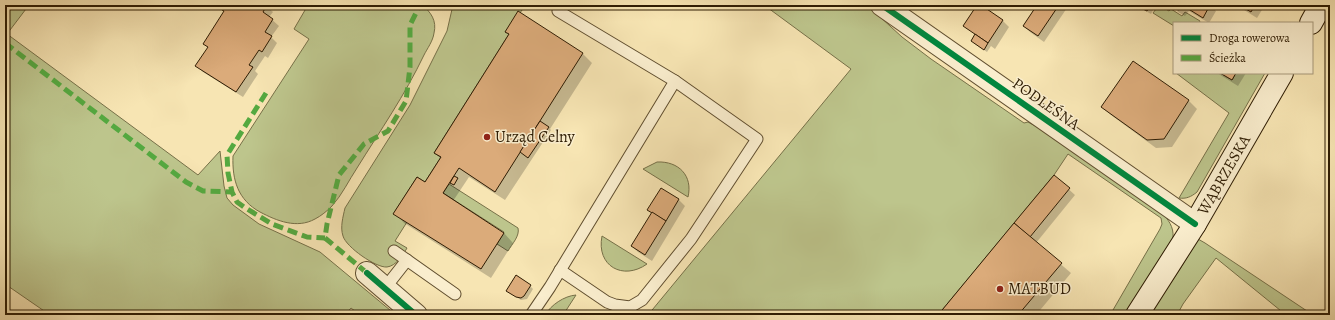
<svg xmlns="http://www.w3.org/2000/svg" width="1335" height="320" font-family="Alegreya,serif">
	<rect width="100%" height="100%" fill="#f7e5b3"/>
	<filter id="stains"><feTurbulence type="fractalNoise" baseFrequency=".005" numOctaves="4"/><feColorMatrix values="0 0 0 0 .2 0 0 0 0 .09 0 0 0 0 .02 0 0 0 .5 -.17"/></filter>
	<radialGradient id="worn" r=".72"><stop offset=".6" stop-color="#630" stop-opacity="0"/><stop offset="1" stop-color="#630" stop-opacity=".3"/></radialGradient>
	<g fill="#bdc58c" stroke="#767048">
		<path d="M5,5h24l-22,29 191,141 22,-24 4,35 3,12 6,7 26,19 61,28 76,63h-36l-9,-7 -6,7h-295l-45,-31z"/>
		<path d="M308,5h114c9,7 15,16 12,28 -1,8 -7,16 -10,22 -19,40 -44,76 -67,113 -8,12 -15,27 -25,38 -5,5 -11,10 -17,13 -18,10 -38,2 -55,-7 -22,-12 -28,-32 -27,-56l76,-117 -15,-10z"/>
		<path d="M453,5h73l-21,27 4,2 -75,119 7,4 -16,25 -8,-5 -23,36 13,9 -12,19 12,7c-4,7 -11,18 -20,19 -11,1 -41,-20 -44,-31 -3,-9 0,-19 2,-28l65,-103 37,-74z"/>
		<path d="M764,5h103l35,32 29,22 93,64 4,-1 11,6 122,83c7,9 13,15 12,27l-47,77h-17l4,-5 47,-81 2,-5 -1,-6 -93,-64 -14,21 -116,140h-290l203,-246z"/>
		<path d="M1159,5l10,6 2,-2 11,7 3,-4 15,9 -1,2h-25v3l-21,-13z"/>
		<path d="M1176,73h44l12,7 4,-7h29l-68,119c-6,5 -11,7 -18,6l50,-85z"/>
		<path d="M657,162c22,-1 36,14 31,35l-45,-28z"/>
		<path d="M449,184l69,44c2,8 -6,16 -10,23l-11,-7 7,-12 -61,-39z"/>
		<path d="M602,236l45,28c-24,17 -51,2 -45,-28z"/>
		<path d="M1198,239l7,4 108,72h-27l-70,-57 -33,46 -6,11h-28l31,-46z"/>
		<path d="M576,295l-11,17 3,3h-23c6,-10 19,-19 31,-20z"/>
	</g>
	<g fill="#0003">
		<path d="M227,5h38l8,7 -4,5 10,9 -8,11 6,6 -9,15 -3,-2 -10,15 3,3 -15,23 -40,-25 -6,-6 11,-18 -4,-4 21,-32z"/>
		<path d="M978,5l25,16 6,6 -14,22 -4,-3 -4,6 -12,-8 1,-9 -12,-9z"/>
		<path d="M1038,5h31l-25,37 -14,-10 -6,-6z"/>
		<path d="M1141,5h15l-5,9 -7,-4 -3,-4z"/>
		<path d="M1173,5h37l6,6 -7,12 -20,-12 -4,5 -7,-4z"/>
		<path d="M1236,5h29l-8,13z"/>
		<path d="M506,32l76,21 10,10 -42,66 1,1 -46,70 -36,-23 -16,24 51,32 9,10 -22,35 -87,-55 -9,-10 30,-29 16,-25 -6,-6 75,-118z"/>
		<path d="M1133,62l56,39 8,8 -25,38 -16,1 -45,-33 -8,-8z"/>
		<path d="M1217,73h29l-8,13z"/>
		<path d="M1054,176l21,19 -39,48 35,30 -35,42h-97z"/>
		<path d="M661,189l18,11 6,6 -33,55 -14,-9 -6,-6 20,-33z"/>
		<path d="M530,286l3,3 -6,10 -6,1 -11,-7z"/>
	</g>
	<g fill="#dbab7a" stroke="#2e1c03">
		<path d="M226,5h41l-4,7 10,7 -8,13 7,4 -10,16 -3,-2 -10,15 4,2 -17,25 -41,-26 13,-19 -5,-3 21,-33 -2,-1z"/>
		<path d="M977,5h4l22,15 -15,23 -25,-17z"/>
		<path d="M1037,5h22l-21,31 -15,-10z"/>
		<path d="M1140,5h11l-4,6 -8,-4z"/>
		<path d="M1171,5h39l-7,13 -21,-13 -3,5z"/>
		<path d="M1239,5h16l-4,7z"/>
		<path d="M518,11l65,42 -88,139 -36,-24 -16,25 61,40 -23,36 -88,-55 24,-37 8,5 16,-25 -7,-4 75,-119 -4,-2z"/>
		<path d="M975,34l13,9 -4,7 -13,-9z"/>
		<path d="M1133,61l56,39 -25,39 -17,1 -46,-33z"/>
		<path d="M1220,73h16l-4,7z"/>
		<path d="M540,121l9,6 -21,31 -8,-6z"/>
		<path d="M1054,175l16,13 -40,49 -16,-14z"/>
		<path d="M454,176l4,2 -4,7 -4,-2z"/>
		<path d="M661,188l18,11 -13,22 -19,-11z"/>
		<path d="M652,212l14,9 -21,34 -14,-9z"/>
		<path d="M1014,223l48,40 -44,52h-80z"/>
		<path d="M516,275l15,10 -7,11 -3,2 -5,-1 -10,-6z"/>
	</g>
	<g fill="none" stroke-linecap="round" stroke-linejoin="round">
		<defs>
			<g id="lane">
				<path d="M394,251l61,43"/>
				<path d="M560,270l47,32 8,3 15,2 12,-7 49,-61 66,-100 -82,-58"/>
				<path d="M385,288l22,-28"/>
				<path d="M531,315l19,-28 125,-206 -117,-70 3,-6"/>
			</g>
			<g id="street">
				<path d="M882,5l313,219"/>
				<path d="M367,273l49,42"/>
			</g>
			<g id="secondary">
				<path d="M1311,23l10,-18"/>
				<path d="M1137,315l58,-91 87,-151"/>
			</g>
		</defs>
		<use href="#lane" stroke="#604e2f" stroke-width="13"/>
		<use href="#street" stroke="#604e2f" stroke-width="24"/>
		<use href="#secondary" stroke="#2e1c03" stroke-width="24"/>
		<use href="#lane" stroke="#faeece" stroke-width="11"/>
		<use href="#street" stroke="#faeece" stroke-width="22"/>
		<use href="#secondary" stroke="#faeece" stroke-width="22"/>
		<g stroke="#54a940" stroke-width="5" stroke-dasharray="10 5" stroke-linecap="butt">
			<path d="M5,43l181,139 17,9 29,1"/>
			<path d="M266,93l-39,62 1,18 4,19 5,10 7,5 28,17 35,13 18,1"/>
			<path d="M367,273l-42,-35 2,-14 12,-49 25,-31 24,-13 18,-30 4,-34v-42l10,-20"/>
		</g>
		<defs>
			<g id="cycleway">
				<path d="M882,5l313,219"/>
				<path d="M367,273l49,42"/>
			</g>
		</defs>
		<use href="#cycleway" stroke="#faeece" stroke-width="8"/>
		<use href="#cycleway" stroke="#00873e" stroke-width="6"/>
	</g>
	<g fill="#8f2418" stroke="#faeece" stroke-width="1.5">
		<circle cx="487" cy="137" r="4"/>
		<circle cx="1000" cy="289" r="4"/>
	</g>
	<g text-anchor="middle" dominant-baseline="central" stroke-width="3" stroke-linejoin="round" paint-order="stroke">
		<g font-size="16" fill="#2e1c03" stroke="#faeece">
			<text transform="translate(1046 104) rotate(35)">PODLEŚNA</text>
			<text transform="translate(1224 175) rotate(-60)">WĄBRZESKA</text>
		</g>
		<g font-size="16" fill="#2e1c03" stroke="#faeece" text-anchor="start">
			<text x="495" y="137">Urząd Celny</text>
			<text x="1008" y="289">MATBUD</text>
		</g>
	</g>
	<rect width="1335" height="320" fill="none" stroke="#f7e5b3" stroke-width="20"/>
	<rect x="6" y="6" width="1323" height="308" fill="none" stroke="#2e1c03" stroke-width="2"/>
	<rect x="10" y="10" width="1315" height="300" fill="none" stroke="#2e1c03"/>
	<rect x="1173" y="22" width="140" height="52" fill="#faeece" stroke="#a89a7d"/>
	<rect x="1181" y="35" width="20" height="6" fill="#00873e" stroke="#a89a7d"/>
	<text x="1209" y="42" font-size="12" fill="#2e1c03">Droga rowerowa</text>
	<rect x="1181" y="55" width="20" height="6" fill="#54a940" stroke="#a89a7d"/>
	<text x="1209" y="62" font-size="12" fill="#2e1c03">Ścieżka</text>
	<rect width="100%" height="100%" filter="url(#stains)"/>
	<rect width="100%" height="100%" fill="url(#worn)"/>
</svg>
